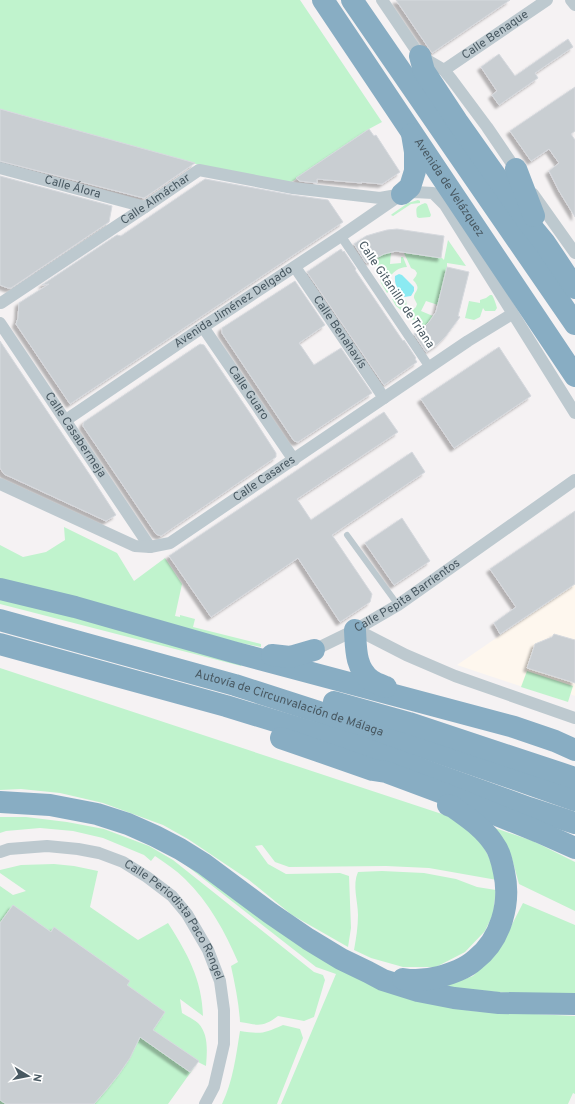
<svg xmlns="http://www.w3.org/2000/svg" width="575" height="1104" font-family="Overpass,sans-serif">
	<defs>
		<filter id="shadow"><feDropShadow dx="-3.5" dy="3.5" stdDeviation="1" flood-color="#0004"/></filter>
	</defs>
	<rect width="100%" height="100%" fill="#f5f2f3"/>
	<path fill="#fef7ee" d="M575,584v112l-5,-2 -2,8 -111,-37z"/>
	<g fill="#c0f3cd">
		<path d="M0,0h300l82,122 -13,7 -79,54 -94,-19 -196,-55z"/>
		<path d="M418,200l2,1v2l-9,1 -18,12 -2,-1 1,-1 16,-11z"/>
		<path d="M425,203l2,1 4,11 -1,2 -11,1 -2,-1c-1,-10 -2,-10 8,-14z"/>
		<path d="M448,240l18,26 -19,-3v4l-9,38 -12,-4 -5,10 12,5 -4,6 -6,6 -27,-22 -4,-7 6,-3 2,2 6,2 1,7 7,2 2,-2 1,-3c-1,-2 -2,-4 -3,-6 -1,-7 9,-8 -1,-18l3,-4 1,-3 -2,-3 -4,-2 -7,-15 38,5 2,2z"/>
		<path d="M391,252l-1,12 11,-1v-6h2l4,10c-8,0 -15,5 -18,12l4,9 -6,5 -6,-10 -6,-25 9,-4z"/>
		<path d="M490,295h2c2,3 4,9 5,13l-2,3h-10l-2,-3 -3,9 -6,3 -9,-2 4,-17 11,2v-3l6,-2z"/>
		<path d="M64,527l53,26 17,28 31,-23 17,26 -7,32 5,1v-2l15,4 -2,8 68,17v3l-35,-7 -226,-61v-34l23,12 23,-5 19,-12z"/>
		<path d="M0,596l242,66 -1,4 -241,-62z"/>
		<path d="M0,668l451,149c6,4 13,8 19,13 15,15 21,30 27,50l-68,-12 -43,-2 -97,1 -14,-5 -13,-17 -7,1 13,18 18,10 54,-1 9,3 2,52 -3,19 -56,-32 -43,-35 -61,-41 -25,-14 -60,-22 -43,-10 -39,-4 -21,1z"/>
		<path d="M527,671l46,15 -5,16 -47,-15z"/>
		<path d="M0,817h26l41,5 37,7 45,17 24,14 141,112 9,3 2,5 -11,37 -10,4 -26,-5c-16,12 -20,9 -38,6 -1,-19 -5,-37 -9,-56l7,-4c-13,-30 -29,-60 -53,-83 -9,-9 -20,-16 -30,-23l-4,5 -7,-6 -41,-17 -30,-7 -33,-3 -34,3 -6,2z"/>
		<path d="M495,828l38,13 42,21v49l-56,-27 -8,-29z"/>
		<path d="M178,859l233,140 61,12 103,5v78l-2,-1 -5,11h-287l55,-130 -20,-7z"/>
		<path d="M54,864l20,2 24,5 -8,36 48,33 30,-17c19,30 34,56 35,93l-23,-17 2,14c5,3 11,6 16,10 11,11 9,29 8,43l-8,-4 -30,42h-168v-218l13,9 13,-4 -26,-18v-3l21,-5z"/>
		<path d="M382,871l42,2 32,6 21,8 19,3 -3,24 -8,17 -20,21 -29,15h-33l-32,-9 -17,-8c2,-11 4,-23 4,-35 0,-14 -6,-30 0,-43z"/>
		<path d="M523,903l52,22v71l-46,-1 -86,-8 30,-11 31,-36z"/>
		<path d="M283,1025l17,4 3,9 -26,66h-55c11,-23 14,-48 18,-73 21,3 23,3 43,-6z"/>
	</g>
	<path fill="#8beaf2" d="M399,274l3,1 12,12v4l-3,5 -7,1c-6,-4 -10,-14 -9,-21z"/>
	<g fill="#c9ced2" stroke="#d6d9de" filter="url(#shadow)">
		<path d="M396,0h114l-78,53z"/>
		<path d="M568,39l5,8 -38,26 3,5 -39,27 -7,-10 5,-4 -16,-24 18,-13 16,22z"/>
		<path d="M575,87v44l-4,3 4,6v77l-16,-26 -10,-20 10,-8 -10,-14 -18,12 -21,-30z"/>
		<path d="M0,109l25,7 170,47 -51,35 -144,-37z"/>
		<path d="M369,129l5,7 2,-1 24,37 -18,12 -21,-2 1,1 -45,-4v4l-17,-2 -4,-3z"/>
		<path d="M0,176l112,30 -3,16 -98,66h-3l-8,-3z"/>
		<path d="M205,179l87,16 36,5 15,22 -273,182 -54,-80 2,-6 1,-15 30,-19 -7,1 75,-50 4,1z"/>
		<path d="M397,229l47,7 -3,22 -45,-7 -12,3 -18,9 -12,-19 12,-8 10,-3 11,-3z"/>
		<path d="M341,249l2,3 1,-1 12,18 -1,1 48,71 1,-1 12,18 -1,1 2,3 -33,23 -77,-113z"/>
		<path d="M447,267l22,5 -11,44 2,1 -14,19 -8,8 -12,8 -12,-18 9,-6 6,-6 7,-10z"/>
		<path d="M295,281l30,44 -26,18 15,22 27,-17 31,45 -74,49 -4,-1 -72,-108v-5z"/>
		<path d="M0,341l90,134 26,40 -10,6 -102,-47 -4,-6z"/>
		<path d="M200,344l4,1 48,71 24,37v4l-115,79 -5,-2 -73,-108 1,-4z"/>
		<path d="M499,347l32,49 -77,52 -33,-49z"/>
		<path d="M384,412l14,20 -101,67 14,21 101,-68 13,20 -93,63 40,59 -2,8 -30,20 -42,-64 -87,59 -42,-61z"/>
		<path d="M575,511v73l-75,50 -6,-11 22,-16 -26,-38z"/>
		<path d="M402,518l28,43 -36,24 -29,-42z"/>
		<path d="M554,634l21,6v43l-48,-15 8,-24 17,-7z"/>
		<path d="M13,905l38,27 3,-5 76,54 -3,4 38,27 -12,18 46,31 -9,11 -50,-35 -10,21 -11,16 -12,15 -13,15h-88l-6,-4v-177z"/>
	</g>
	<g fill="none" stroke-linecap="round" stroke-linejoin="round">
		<path stroke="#bdc9cf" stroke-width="6" d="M347,535l51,70"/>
		<path stroke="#bdc9cf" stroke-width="9" d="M341,236l89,132"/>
		<g stroke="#bdc9cf" stroke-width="12">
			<path d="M382,0l38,56 24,14 8,10 35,47 32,47"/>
			<path d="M571,0l4,5"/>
			<path id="s1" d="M444,70l103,-70"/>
			<path id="s2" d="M0,168l145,39"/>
			<path d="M533,194l42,59"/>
			<path id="s3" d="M295,267l89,131"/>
			<path id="s4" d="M1,303l144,-96 54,-37 94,18 87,10 34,-6 19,1 12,12 130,208"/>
			<path id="s5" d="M0,323l150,224"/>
			<path id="s6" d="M203,327l91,133"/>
			<path id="s7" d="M66,420l137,-93 138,-91 58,-40"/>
			<path id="s8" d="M0,484l135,62 15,1 20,-4 298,-202 44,-27"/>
			<path d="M355,630l12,5 39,20 49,21 120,42"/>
			<path id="s9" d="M314,650l41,-20 43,-25 177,-125"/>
			<path id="s10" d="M0,852l9,-3 38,-3 31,3 21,4 24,9 24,15 25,19 15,18 21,36 12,31 4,29v34l-10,43 -9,17"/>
		</g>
		<g stroke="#88adc3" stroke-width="22">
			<path id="s11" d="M323,0l252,376"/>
			<path d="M352,0l223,324"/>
			<path d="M420,56l4,15 33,50 74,105 14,17 30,45"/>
			<path d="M516,169l18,47"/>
			<path d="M402,194l8,-7 5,-16v-19l-3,-18"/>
			<path d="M0,589l75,18 158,45 281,75 41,14 20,9"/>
			<path id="s12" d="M0,620l235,65 127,41 213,74"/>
			<path d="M355,630c1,18 0,38 16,50 4,3 10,5 15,7"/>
			<path d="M0,644l226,62 131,40 172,62 46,15"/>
			<path d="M272,655l18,2 24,-7"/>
			<path d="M334,702l75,21 166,55"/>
			<path d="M281,738l92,32 13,2 59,22 94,38 36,16"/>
			<path d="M0,802l50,3 47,9 31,10 27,12 25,13 24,15 66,49 38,26 33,20 27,13 15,8 35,11 36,7 45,5 76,1"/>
			<path d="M403,979c12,2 24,1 36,-2 13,-4 26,-8 36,-17 26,-20 36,-57 29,-88 -2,-10 -4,-20 -10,-28 -10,-16 -26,-26 -41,-37l-5,-2"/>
		</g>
	</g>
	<g text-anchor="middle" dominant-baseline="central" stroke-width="4" stroke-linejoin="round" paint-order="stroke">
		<g font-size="12" fill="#495962" stroke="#fff">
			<text stroke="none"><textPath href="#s1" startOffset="62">Calle Benaque</textPath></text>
			<text stroke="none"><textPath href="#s2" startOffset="75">Calle Álora</textPath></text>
			<text stroke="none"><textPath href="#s11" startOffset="226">Avenida de Velázquez</textPath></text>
			<text stroke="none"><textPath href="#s4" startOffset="186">Calle Almáchar</textPath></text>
			<text transform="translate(396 295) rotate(56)">Calle Gitanillo de Triana</text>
			<text stroke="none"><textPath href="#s7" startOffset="202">Avenida Jiménez Delgado</textPath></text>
			<text stroke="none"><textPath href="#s3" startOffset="79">Calle Benahavís</textPath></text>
			<text stroke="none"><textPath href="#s6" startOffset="80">Calle Guaro</textPath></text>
			<text stroke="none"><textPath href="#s5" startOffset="135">Calle Casabermeja</textPath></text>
			<text stroke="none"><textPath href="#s8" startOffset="298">Calle Casares</textPath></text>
			<text stroke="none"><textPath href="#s9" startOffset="108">Calle Pepita Barrientos</textPath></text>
			<text stroke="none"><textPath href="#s12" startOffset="301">Autovía de Circunvalación de Málaga</textPath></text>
			<text stroke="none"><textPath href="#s10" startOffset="205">Calle Periodista Paco Rengel</textPath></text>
		</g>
	</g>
	<g transform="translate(28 1076) rotate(100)" stroke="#ffffff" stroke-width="3" paint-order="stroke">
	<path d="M0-3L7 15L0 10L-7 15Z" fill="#495962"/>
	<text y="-6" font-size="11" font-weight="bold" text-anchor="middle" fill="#495962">N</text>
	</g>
</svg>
